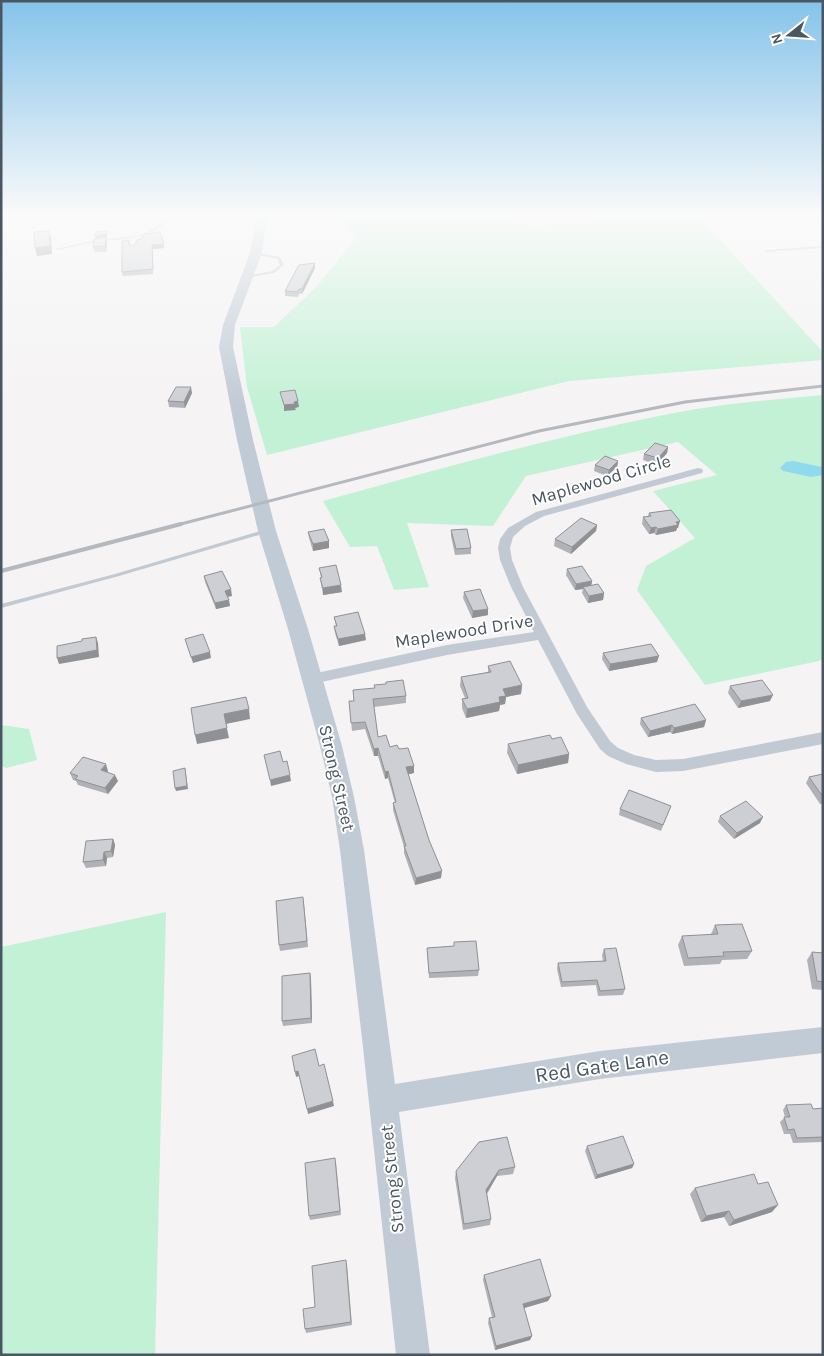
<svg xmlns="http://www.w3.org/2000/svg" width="824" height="1356" font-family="Karla,sans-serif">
	<rect width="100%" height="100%" fill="#f5f3f3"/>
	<g fill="#c3f1d5">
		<path d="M393,216h85l17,5 40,4 164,-8 124,135v8l-254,21 -302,74 -20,-68 -7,-60h34l43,-41 40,-49 -16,-16z"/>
		<path d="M823,395v263l-4,3 -114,24 -68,-95 9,-24 49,-28 -42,-47 64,-16 -39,-33 -152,34 -33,50 -86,-3 22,64 -35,3 -17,-44 -27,1 -27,-46c109,-30 219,-61 331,-84 55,-12 112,-17 169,-22z"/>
		<path d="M1,725l28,4 8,31 -31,8 -5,-2z"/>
		<path d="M166,912l-11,443h-154v-408z"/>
	</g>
	<path fill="#90daee" d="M793,461l29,6 1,8 -12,2 -28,-6 -3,-3 6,-6z"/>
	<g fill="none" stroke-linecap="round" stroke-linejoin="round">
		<g fill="#c1cad2" fill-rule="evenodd">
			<path d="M170,216h4c-27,27 -45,21 -79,26 -13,2 -25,6 -38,8l-2,-1 41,-9 40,-4c14,-4 24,-11 34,-20z"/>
			<path d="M823,246v2l-56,4 -2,-1 2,-1z"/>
			<path d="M255,252l25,5 4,8 -10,8 -28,5v-2l26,-5 8,-6 -3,-6 -22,-5z"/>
			<path d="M267,529l2,1v2l-150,44 -118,32v-4l114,-30z"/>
		</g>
		<path fill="#c1cad2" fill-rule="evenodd" d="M698,468l4,1 1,2 -1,2 -158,43 -19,10 -12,11 -3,11 2,12 11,27 64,120 23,34 8,7 16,7 22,5 27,-1 140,-27v12l-140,27 -27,1 -30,-8 -18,-8 -8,-7 -23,-35 -39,-74 -91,15 -135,29 -5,-1 -2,-4 2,-4 5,-1 135,-29 87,-13 -23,-45 -11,-27 -2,-12 2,-9 8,-11 28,-16z"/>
		<path fill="#c1cbd6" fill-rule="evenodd" d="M257,216h10l-5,37 -27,72 -2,22 20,93 23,91 32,98 34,117 12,51 10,53 31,234 205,-33 223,-24v26l-223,26 -201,33 31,243h-34l-33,-308 -23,-197 -8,-53 -12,-51 -32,-117 -30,-98 -21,-91 -18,-93 4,-22 27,-72z"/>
		<path stroke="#b5b8bd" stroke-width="3" d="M177,525l362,-94 146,-29 138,-16"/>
		<path stroke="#b5b8bd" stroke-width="4" d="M1,571l180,-47"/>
	</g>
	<g fill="#b0b2b7">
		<path d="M646,216h15l-1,1h-13z"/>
		<path d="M129,240l1,4 4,2 30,-2v4l-11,1v25l-30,2 -1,-4z"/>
		<path d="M107,243l-1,9h-11l-2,-5z"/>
		<path d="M315,268l-13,26h-3l-1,3 -13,-1v-5z"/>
		<path d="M192,393l-7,15 -16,-1 -1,-6z"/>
		<path d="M668,447l-1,6 -10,12 -14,-5 1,-6z"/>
		<path d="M618,461l-1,6 -10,9 -13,-5 1,-6z"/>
		<path d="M649,513l29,15h-1l-1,3 -20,4 -2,-2 -5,1 -7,-10 1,-7 5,-1z"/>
		<path d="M597,525l-1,6 -25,23 -17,-8 1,-7z"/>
		<path d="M451,530l20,18v6l-16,1 -4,-19z"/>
		<path d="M308,532l21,16 -16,3 -4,-13z"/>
		<path d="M319,568l23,24 -19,3 -2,-11 -1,-6 1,-1z"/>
		<path d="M567,569l25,12 -1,4 13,8 -1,7 -15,3 -6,-10 1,-4 -8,1 -9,-15z"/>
		<path d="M204,576l28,20 -5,1 3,9 -14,3 -11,-27z"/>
		<path d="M464,592l24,23 -16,3 -9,-20z"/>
		<path d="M334,617l32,23 -27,6 -4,-13 -1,-7h2z"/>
		<path d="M603,653l54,9 -48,9 -7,-12z"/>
		<path d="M488,666l34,19 -1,9 -15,3 -1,7 -5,1 -1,6 -33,7 -4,-10v-9l3,-1 -5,-12 1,-9 27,-5z"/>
		<path d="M730,686l40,15 -32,7 -10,-15z"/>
		<path d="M353,690l53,6v7l-32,4 4,30 12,10 9,2 15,17v7l-6,1 33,104 -26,7 -11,-32v-6l-11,-37v-7h2l-7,-25 -3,1 -7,-23h-4l-9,-27 -13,2 -3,-30h5z"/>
		<path d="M641,718l65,2 -2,7 -32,7 -2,-2 -22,5 -8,-13z"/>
		<path d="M552,739l17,15 -1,9 -51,11 -10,-21 1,-9z"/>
		<path d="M108,771l-1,1 11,9 -10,13 -30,-9 -2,-4 -3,-1 -3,-7z"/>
		<path d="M823,774v30h-3l-14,-21 3,-6z"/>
		<path d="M671,806l-10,25 -42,-16 1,-6z"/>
		<path d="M720,816l40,7 -26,16 -16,-17z"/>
		<path d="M113,839l2,6 -2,12 -6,1 -1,8 -20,2 -3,-6z"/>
		<path d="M304,903l4,44 -28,4 -1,-6z"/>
		<path d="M715,925l37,26 -5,8 -25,1 -2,4 -36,2 -6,-21 4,-9 29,-1v-1z"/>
		<path d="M454,942l25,28 -1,6 -49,2 -2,-30 27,-2z"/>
		<path d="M604,949l21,40 -2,6 -25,1 -2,-11 -35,2 -4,-18 1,-6 45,-2 -1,-6z"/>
		<path d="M812,952l11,1v37l-11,-1 -5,-29z"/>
		<path d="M310,973l1,6 1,44 -29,3 -1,-5z"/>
		<path d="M786,1105l27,4 10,-1v34l-30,1 -3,-9h-6l-4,-12 5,-5 -2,-7z"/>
		<path d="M587,1146l47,18 -2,4 -37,11 -10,-28z"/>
		<path d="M336,1163l5,52 -31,5 -1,-4z"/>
		<path d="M515,1167l-2,7 -16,2 -10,18 4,25 -1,6 -27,5 -8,-52 1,-7z"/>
		<path d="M758,1184l14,28 -43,14 -5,-9 -23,5 -11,-28 5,-6z"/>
		<path d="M347,1264l5,61 -46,8 -1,-4 10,-22z"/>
		<path d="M484,1275l67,21 -3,5 -24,7 8,28 -2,4 -35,10 -7,-27 1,-5 3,-1 -9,-37z"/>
	</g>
	<g fill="#909195">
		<path d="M49,231l2,7 1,16 -15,2 -2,-8z"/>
		<path d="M107,231v6l-11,1 -1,-2z"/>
		<path d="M106,237l1,6 -1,9 -1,-6z"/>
		<path d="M164,244v4l-11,1v25l-1,-29z"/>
		<path d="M315,263v5l-13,26v-5z"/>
		<path d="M191,387l1,6 -7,15 -1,-6z"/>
		<path d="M298,401l1,6 -4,1 1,2 -12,1v-6z"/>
		<path d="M668,447l-1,6 -10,12 1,-7z"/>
		<path d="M618,461l-1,6 -10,9 2,-6z"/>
		<path d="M680,521l-2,7h-1l-1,3 -20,4 2,-6z"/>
		<path d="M597,525l-1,6 -25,23 1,-7z"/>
		<path d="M656,527l-2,6 -5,1 2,-6z"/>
		<path d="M329,541v7l-16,3v-7z"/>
		<path d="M592,581l-1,6h-8v2l-8,1 1,-6z"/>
		<path d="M341,585l1,7 -19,3v-7z"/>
		<path d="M231,589l1,7 -6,1 -1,-6z"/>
		<path d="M604,593l-1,7 -15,3 1,-7z"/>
		<path d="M229,600l1,6 -14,3 -1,-6z"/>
		<path d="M488,609v6l-16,3 1,-7z"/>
		<path d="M365,634l1,6 -27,6 -1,-7z"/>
		<path d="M96,637l2,6 1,14 -40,7 -2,-6z"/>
		<path d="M210,652l1,6 -18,5 -2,-6z"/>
		<path d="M659,656l-2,6 -48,9 1,-7z"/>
		<path d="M522,685l-1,9 -15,3 -1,7 -5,1 -1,6 -33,7 1,-9 36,-20z"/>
		<path d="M773,695l-3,6 -32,7 3,-7z"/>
		<path d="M249,709l1,10 -24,5 3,14 -32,6 -2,-9 29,-21z"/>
		<path d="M706,720l-2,7 -32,7 2,-6z"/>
		<path d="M672,725l-2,7 -22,5 2,-6z"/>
		<path d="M378,748v8h-4v-7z"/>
		<path d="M569,754l-1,9 -51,11 1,-9z"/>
		<path d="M106,764l2,7 -5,6 -2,-7z"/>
		<path d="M414,766v7l-8,2v-8z"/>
		<path d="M185,768l3,21 -12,2 -1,-3z"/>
		<path d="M388,771v7l-3,1v-7z"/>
		<path d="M115,775l3,6 -10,13 -3,-6z"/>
		<path d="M290,775l1,6 -20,5 -1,-6z"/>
		<path d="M763,817l-3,6 -26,16 3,-6z"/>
		<path d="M113,839l2,6 -2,12 -2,-6z"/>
		<path d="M104,852l3,6 -1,8 -3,-6z"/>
		<path d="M442,871l-1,7 -26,7 1,-7z"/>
		<path d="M310,973l1,6 1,44 -1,-5z"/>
		<path d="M298,1071l1,5 -3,1 -1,-5z"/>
		<path d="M333,1101l1,5 -26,8 -1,-5z"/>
		<path d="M634,1164l-2,4 -37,11 2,-4z"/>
		<path d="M499,1170l-2,6 -12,20 1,-6z"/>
		<path d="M778,1205l-6,7 -43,14 5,-6z"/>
		<path d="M729,1211l-5,6 -23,5 5,-6z"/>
		<path d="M551,1296l-3,5 -27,8 2,-5z"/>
		<path d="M532,1336l-2,4 -35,10 1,-4z"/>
	</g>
	<g fill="#cdcfd5" stroke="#909195">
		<path d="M49,231l1,15 -15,2 -1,-16z"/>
		<path d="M107,231v3l-12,2 1,-4z"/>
		<path d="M160,232l4,12 -12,1 1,24 -31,3v-31l7,-1 -1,4 6,2 3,-6 5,-1 2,-5z"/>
		<path d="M106,237l-1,9 -12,1 1,-8z"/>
		<path d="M315,263l-13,26h-3l-2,3 -12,-1 14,-26z"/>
		<path d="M176,387h15l-7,15 -16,-1z"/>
		<path d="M295,390l3,11 -4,1 1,2 -11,1 -4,-13z"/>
		<path d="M655,443l13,4 -10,11 -14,-4z"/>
		<path d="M605,456l13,5 -9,9 -14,-5z"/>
		<path d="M671,510l9,11 -4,1 2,3 -20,4 -2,-2 -5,1 -8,-11 8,-1 -2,-3z"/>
		<path d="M581,518l16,7 -25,22 -17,-8z"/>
		<path d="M324,529l5,12 -16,3 -5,-12z"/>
		<path d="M467,529l4,19 -15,1 -5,-19z"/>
		<path d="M336,565l5,20 -18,3 -3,-10 2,-1 -3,-9z"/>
		<path d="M582,566l10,15 -16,3 -9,-15z"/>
		<path d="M222,571l9,18 -6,2 4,9 -14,3 -11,-27z"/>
		<path d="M598,584l6,9 -15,3 -6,-9z"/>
		<path d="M480,589l8,20 -15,2 -9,-19z"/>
		<path d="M358,612l7,22 -27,5 -4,-13h3l-3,-9z"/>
		<path d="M203,634l7,18 -19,5 -6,-18z"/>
		<path d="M96,637l1,13 -40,8v-12l25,-5v-2z"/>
		<path d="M651,644l8,12 -49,8 -7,-11z"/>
		<path d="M510,661l12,24 -19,4 3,7 -7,1 1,5 -33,7 -5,-10 6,-1 -7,-21 30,-5 -3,-6z"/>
		<path d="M403,680l3,16 -33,3 5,38 8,-2 4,12 7,-2 2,4 9,-1 6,18 -8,1 23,73 13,31 -26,7 -12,-32h2l-13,-43 3,-1 -8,-31 -3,1 -7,-24 -4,1 -9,-27 -14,1 -2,-22h5l-1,-11 22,-2 -1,-3 12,-1v-2z"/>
		<path d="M762,680l11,15 -32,6 -11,-15z"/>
		<path d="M246,697l3,12 -25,5 3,14 -32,7 -4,-27z"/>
		<path d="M695,704l11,16 -32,8 -2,-3 -22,6 -9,-13z"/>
		<path d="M550,735l2,4 9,-2 8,17 -51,11 -10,-21z"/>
		<path d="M280,751l3,11 4,-1 3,14 -20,5 -6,-25z"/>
		<path d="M83,757l23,7 -5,6 14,5 -10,13 -30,-9 3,-3 -8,-3z"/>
		<path d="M185,768l2,18 -12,2 -2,-17z"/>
		<path d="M823,774v23l-14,-20z"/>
		<path d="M629,790l42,16 -8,19 -43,-16z"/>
		<path d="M746,801l17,16 -26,16 -17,-17z"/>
		<path d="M113,839l-2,12 -7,1 -1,8 -20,2 3,-21z"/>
		<path d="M303,897l4,44 -28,4 -3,-44z"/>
		<path d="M742,924l10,27 -29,1 1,4 -36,2 -6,-22 36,-2 -3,-9z"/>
		<path d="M476,941l3,29 -50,3 -2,-25 27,-2v-4z"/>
		<path d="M616,948l9,41 -25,2 -3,-11 -35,2 -4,-19 48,-2 -2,-12z"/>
		<path d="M812,952l11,1v29l-6,-1z"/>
		<path d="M310,973l1,45 -29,3v-45z"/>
		<path d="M315,1049l4,17 5,-2 9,37 -26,8 -9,-38 -3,1 -3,-16z"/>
		<path d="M811,1104l2,5 10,-1v29l-26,1 -3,-9 -6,1 -4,-13h6l-4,-12z"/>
		<path d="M623,1136l11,28 -37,11 -10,-29z"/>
		<path d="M507,1137l8,30 -16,3 -13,20 5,29 -27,5 -8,-53 23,-29z"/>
		<path d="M335,1158l5,53 -31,5 -4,-53z"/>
		<path d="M754,1174l4,10 10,-2 10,23 -44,15 -5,-9 -23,5 -11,-28z"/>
		<path d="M540,1259l11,37 -28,8 9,32 -36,10 -7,-28 6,-1 -11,-42z"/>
		<path d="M346,1260l5,62 -46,7 -2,-20 12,-2 -3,-41z"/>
	</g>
	<linearGradient id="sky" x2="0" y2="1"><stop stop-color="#85c3ea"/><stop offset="0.53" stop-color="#fafafa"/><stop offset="1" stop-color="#fafafa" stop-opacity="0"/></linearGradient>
	<rect width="824" height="405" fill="url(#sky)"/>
	<g text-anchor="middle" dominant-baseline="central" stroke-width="4" stroke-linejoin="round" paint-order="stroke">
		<g font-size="18" fill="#4a5661" stroke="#fff">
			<text transform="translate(601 480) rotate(-16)">Maplewood Circle</text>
			<text transform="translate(464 631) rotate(-9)">Maplewood Drive</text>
			<text transform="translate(337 778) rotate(77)">Strong Street</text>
			<text transform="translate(392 1179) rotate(-96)">Strong Street</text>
		</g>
		<g font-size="21" fill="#4a5661" stroke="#fff">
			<text transform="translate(602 1066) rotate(-8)">Red Gate Lane</text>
		</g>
	</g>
	<rect width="824" height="1356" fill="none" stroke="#4a5661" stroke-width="5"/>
	<g transform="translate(789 35) rotate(253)" stroke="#ffffff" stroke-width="4" paint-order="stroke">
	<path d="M0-4L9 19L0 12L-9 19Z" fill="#4a5661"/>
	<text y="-8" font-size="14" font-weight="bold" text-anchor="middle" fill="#4a5661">N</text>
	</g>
</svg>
